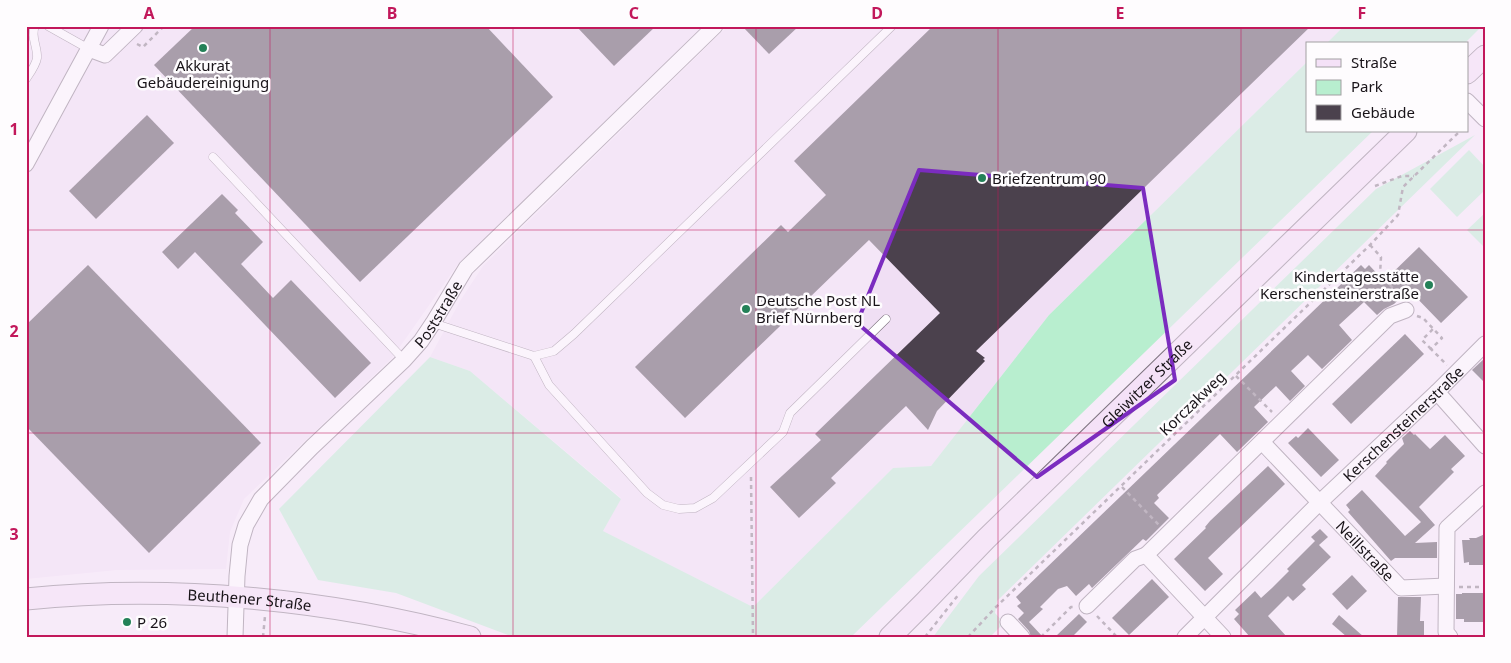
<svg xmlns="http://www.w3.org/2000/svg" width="1511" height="663" font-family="'Noto Sans',sans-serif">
	<rect width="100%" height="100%" fill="#f7ebf9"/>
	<g fill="#f0dff4">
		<path d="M26,26h677l-245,238 -66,94 -148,141 -14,33 -4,37 -109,1 -91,9z"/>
		<path d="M728,26h616l-18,18h-19v18l-258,253 -118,151 -38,2 -140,139 -150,-76 18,-33 -151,-127 -40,-14 30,-56 23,-35z"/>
	</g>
	<g fill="#b8eecf">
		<path d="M1344,26h138l-18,18h-138z"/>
		<path d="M1307,62v69h66l-522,506h-338l-117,-44 -78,-13 -39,-71 151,-152 40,14 151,128 -18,32 150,76 140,-139 38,-2 118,-151z"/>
		<path d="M1475,135l-478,466 -2,12 9,10 -12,12v2h-59l46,-61 397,-387z"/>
		<path d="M1469,150l16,17v23l-28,27 -27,-28z"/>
		<path d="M1485,213v35l-18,-18z"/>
	</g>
	<g fill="#4b414d">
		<path d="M195,26h291l67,71 -193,185 -206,-217z"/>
		<path d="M576,26h80l-42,40z"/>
		<path d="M742,26h57l-30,28z"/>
		<path d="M933,26h378l-335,325 9,7 -2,1 2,2 -48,50 -9,19 -22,-24 -75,72 5,5 -37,35 -29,-31 51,-47 -6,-6 125,-121 -71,-73 -184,178 -50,-51 146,-142 7,7 38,-37 -32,-34z"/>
		<path d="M147,115l27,28 -78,76 -27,-28z"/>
		<path d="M222,194l16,16 -3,3 28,29 -22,22 32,34 18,-18 80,83 -36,35 -140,-146 -17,17 -16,-17z"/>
		<path d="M1419,247l49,50 -27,26 -32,-33 -15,14 -10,5 -7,6 -13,-13 -25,23 13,15 -30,29 -14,-14 -17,16 14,15 -15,15 -14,-15 -22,21 14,15 -31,30 -17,-18 -63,61 2,3 -5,5 15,15 -23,23 -3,-2 -51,49 -3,-4 -13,12 -9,-10 -9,3 -18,18 3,2 -14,13 14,15h-12l-2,-6 -11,-12 6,-6 -7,-7 4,-3 -5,-6 345,-332 4,4 4,-4 15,16z"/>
		<path d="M88,265l173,178 -112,110 -123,-127v-101z"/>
		<path d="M1405,334l19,20 -73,70 -19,-20z"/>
		<path d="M1485,358v25l-13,-13z"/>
		<path d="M1308,428l31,32 -18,17 -33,-34 8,-7 2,2z"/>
		<path d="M1410,431l4,4 1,-1 15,15 15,-14 20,21 -14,13 3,3 -35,35 16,18 -20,18 22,-1v16h-42l-4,3 -43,-49 2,-2 -4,-5 16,-15 43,46 16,-14 -46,-46 12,-13 -1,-1 18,-18 -2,-6z"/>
		<path d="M1268,466l17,18 -77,74 15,16 -18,17 -31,-32 32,-31 -1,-1 5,-6z"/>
		<path d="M1320,529l8,8 -9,8 12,12 -29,28 4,4 -13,12 -5,-5 -20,20 19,21h-37l-16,-18 5,-5 -4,-4 20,-19 6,7 11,-10 17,-17 -2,-2 28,-28 -4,-4z"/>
		<path d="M1485,534v31h-16v-3l-5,1 -2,-23h8l-1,-2h7z"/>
		<path d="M1352,575l15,16 -20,19 -15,-16z"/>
		<path d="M1152,579l17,18 -40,38 -17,-17z"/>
		<path d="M1462,593h23v29h-21v-3h-8v-25h6z"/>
		<path d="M1398,597h23l-1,24h4v16h-27z"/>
		<path d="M1079,614l8,8 -15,15h-17z"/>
		<path d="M1339,615l25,22h-17l-15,-13z"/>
	</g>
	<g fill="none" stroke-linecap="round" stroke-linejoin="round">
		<defs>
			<g id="lane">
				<path d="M48,26l41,23"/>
				<path d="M26,79c4,-6 10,-14 11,-21 1,-11 -7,-22 -2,-32"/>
				<path d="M213,157l191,203"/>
				<path d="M433,323l101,33 20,-5 20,-17 318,-308"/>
				<path d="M534,356l15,29 98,108 16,12 16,4 16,-1 18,-10 70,-66 7,-19 96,-94"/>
			</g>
			<g id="street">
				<path d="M89,49l16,6 30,-29"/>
				<path d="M1467,101l18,18"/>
				<path d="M26,164l75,-138"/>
				<path d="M1437,392l48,54"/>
				<path id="s1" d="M1262,442l139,146 45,-2"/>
				<path d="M1087,606l48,-47 11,-4"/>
				<path d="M1008,622l14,15"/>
				<path id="s2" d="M235,637l2,-61 3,-31 6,-20 15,-26 51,-52 92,-87 17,-19 12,-18 33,-55 249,-242"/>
				<path id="s3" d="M1185,637l134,-134 118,-111 48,-48"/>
				<path d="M1223,637l-77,-82 244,-239 16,-6"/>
				<path d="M1450,637l-4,-5 1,-104 38,-35"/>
			</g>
			<g id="secondary">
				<path d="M1467,73l18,-17"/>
				<path id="s4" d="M26,599c145,-15 303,0 444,38"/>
				<path id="s5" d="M890,637l35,-35 61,-63 420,-408"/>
			</g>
		</defs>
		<use href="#lane" stroke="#7d737f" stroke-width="9"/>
		<use href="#street" stroke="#7d737f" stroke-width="17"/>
		<use href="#secondary" stroke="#7d737f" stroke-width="23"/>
		<g stroke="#7e767f" stroke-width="2.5" stroke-dasharray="4 4" stroke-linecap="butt">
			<path d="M137,44l6,3 21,-21"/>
			<path d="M1375,186l27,-10h12"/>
			<path d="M1370,245l11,12 -1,17 22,24"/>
			<path d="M1417,316l6,2 19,20 -11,11 16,16"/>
			<path d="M1431,349l-9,-9 11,-11"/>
			<path d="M1236,376l36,36"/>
			<path d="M751,477l2,160"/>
			<path d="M1122,487l37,38"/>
			<path d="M1459,587h26"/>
			<path d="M1097,616l20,21"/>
			<path d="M263,637l2,-21"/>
			<path d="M925,637l34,-43"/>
			<path d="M968,637l27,-29 375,-363 28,-30 5,-28 57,-56"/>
			<path d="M1041,637l30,-30h2"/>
		</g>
		<use href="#lane" stroke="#fff" stroke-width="8"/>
		<use href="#street" stroke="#fff" stroke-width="15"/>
		<use href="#secondary" stroke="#f4e1f7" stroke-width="21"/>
	</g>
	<path d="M0 0H1511V663H0ZM919,170l224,18 32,192 -138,97 -180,-154z" fill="#f7ebf9" fill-opacity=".55" fill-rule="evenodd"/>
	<path fill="none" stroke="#7b2cbf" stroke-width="4" stroke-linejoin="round" d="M919,170l224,18 32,192 -138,97 -180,-154z"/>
	<path fill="none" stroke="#c2185b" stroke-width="1" stroke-opacity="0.55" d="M270,26v611M513,26v611M756,26v611M998,26v611M1241,26v611M26,230h1459M26,433h1459"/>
	<g fill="#248158" stroke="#fefcfe" stroke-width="2">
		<circle cx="203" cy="48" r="5"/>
		<circle cx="982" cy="178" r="5"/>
		<circle cx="1429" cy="285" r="5"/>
		<circle cx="746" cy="309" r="5"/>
		<circle cx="127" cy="622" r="5"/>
	</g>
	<g text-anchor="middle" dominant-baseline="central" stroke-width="5" stroke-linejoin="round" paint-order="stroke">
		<g font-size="15" fill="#181318" stroke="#fefcfe" text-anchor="start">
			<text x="203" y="65" text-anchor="middle">Akkurat<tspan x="203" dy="17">Gebäudereinigung</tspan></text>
			<text x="992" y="178">Briefzentrum 90</text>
			<text x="1419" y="276" text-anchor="end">Kindertagesstätte<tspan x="1419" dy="17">Kerschensteinerstraße</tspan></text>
			<text x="756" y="300">Deutsche Post NL<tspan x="756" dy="17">Brief Nürnberg</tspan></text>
			<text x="137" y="622">P 26</text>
		</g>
		<g font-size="15" fill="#181318" stroke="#fefcfe">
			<text stroke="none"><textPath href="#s2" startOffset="400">Poststraße</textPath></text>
			<text stroke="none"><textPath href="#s5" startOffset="361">Gleiwitzer Straße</textPath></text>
			<text transform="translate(1192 403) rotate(-44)">Korczakweg</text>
			<text stroke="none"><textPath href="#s3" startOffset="305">Kerschensteinerstraße</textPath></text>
			<text stroke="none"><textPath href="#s1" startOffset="150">Neillstraße</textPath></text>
			<text stroke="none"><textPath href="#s4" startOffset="224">Beuthener Straße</textPath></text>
		</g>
	</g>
	<rect width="1511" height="663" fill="none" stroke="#fefcfe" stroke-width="55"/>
	<rect x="1306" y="42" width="162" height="90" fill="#fefcfe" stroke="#a29fa2"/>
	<rect x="1316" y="59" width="25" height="8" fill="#f4e1f7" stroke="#a29fa2"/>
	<text x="1351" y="68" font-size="15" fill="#181318">Straße</text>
	<rect x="1316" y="80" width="25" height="15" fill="#b8eecf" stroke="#a29fa2"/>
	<text x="1351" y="92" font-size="15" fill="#181318">Park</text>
	<rect x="1316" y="105" width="25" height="15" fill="#4b414d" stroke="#a29fa2"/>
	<text x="1351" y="118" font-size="15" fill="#181318">Gebäude</text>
	<rect x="28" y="28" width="1456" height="608" fill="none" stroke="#c2185b" stroke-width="2"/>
	<g font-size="16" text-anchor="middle" font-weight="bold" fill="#c2185b">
		<text x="149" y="19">A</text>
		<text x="392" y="19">B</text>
		<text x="634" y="19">C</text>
		<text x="877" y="19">D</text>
		<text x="1120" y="19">E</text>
		<text x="1362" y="19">F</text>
		<text x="14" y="135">1</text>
		<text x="14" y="337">2</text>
		<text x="14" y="540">3</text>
	</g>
</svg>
